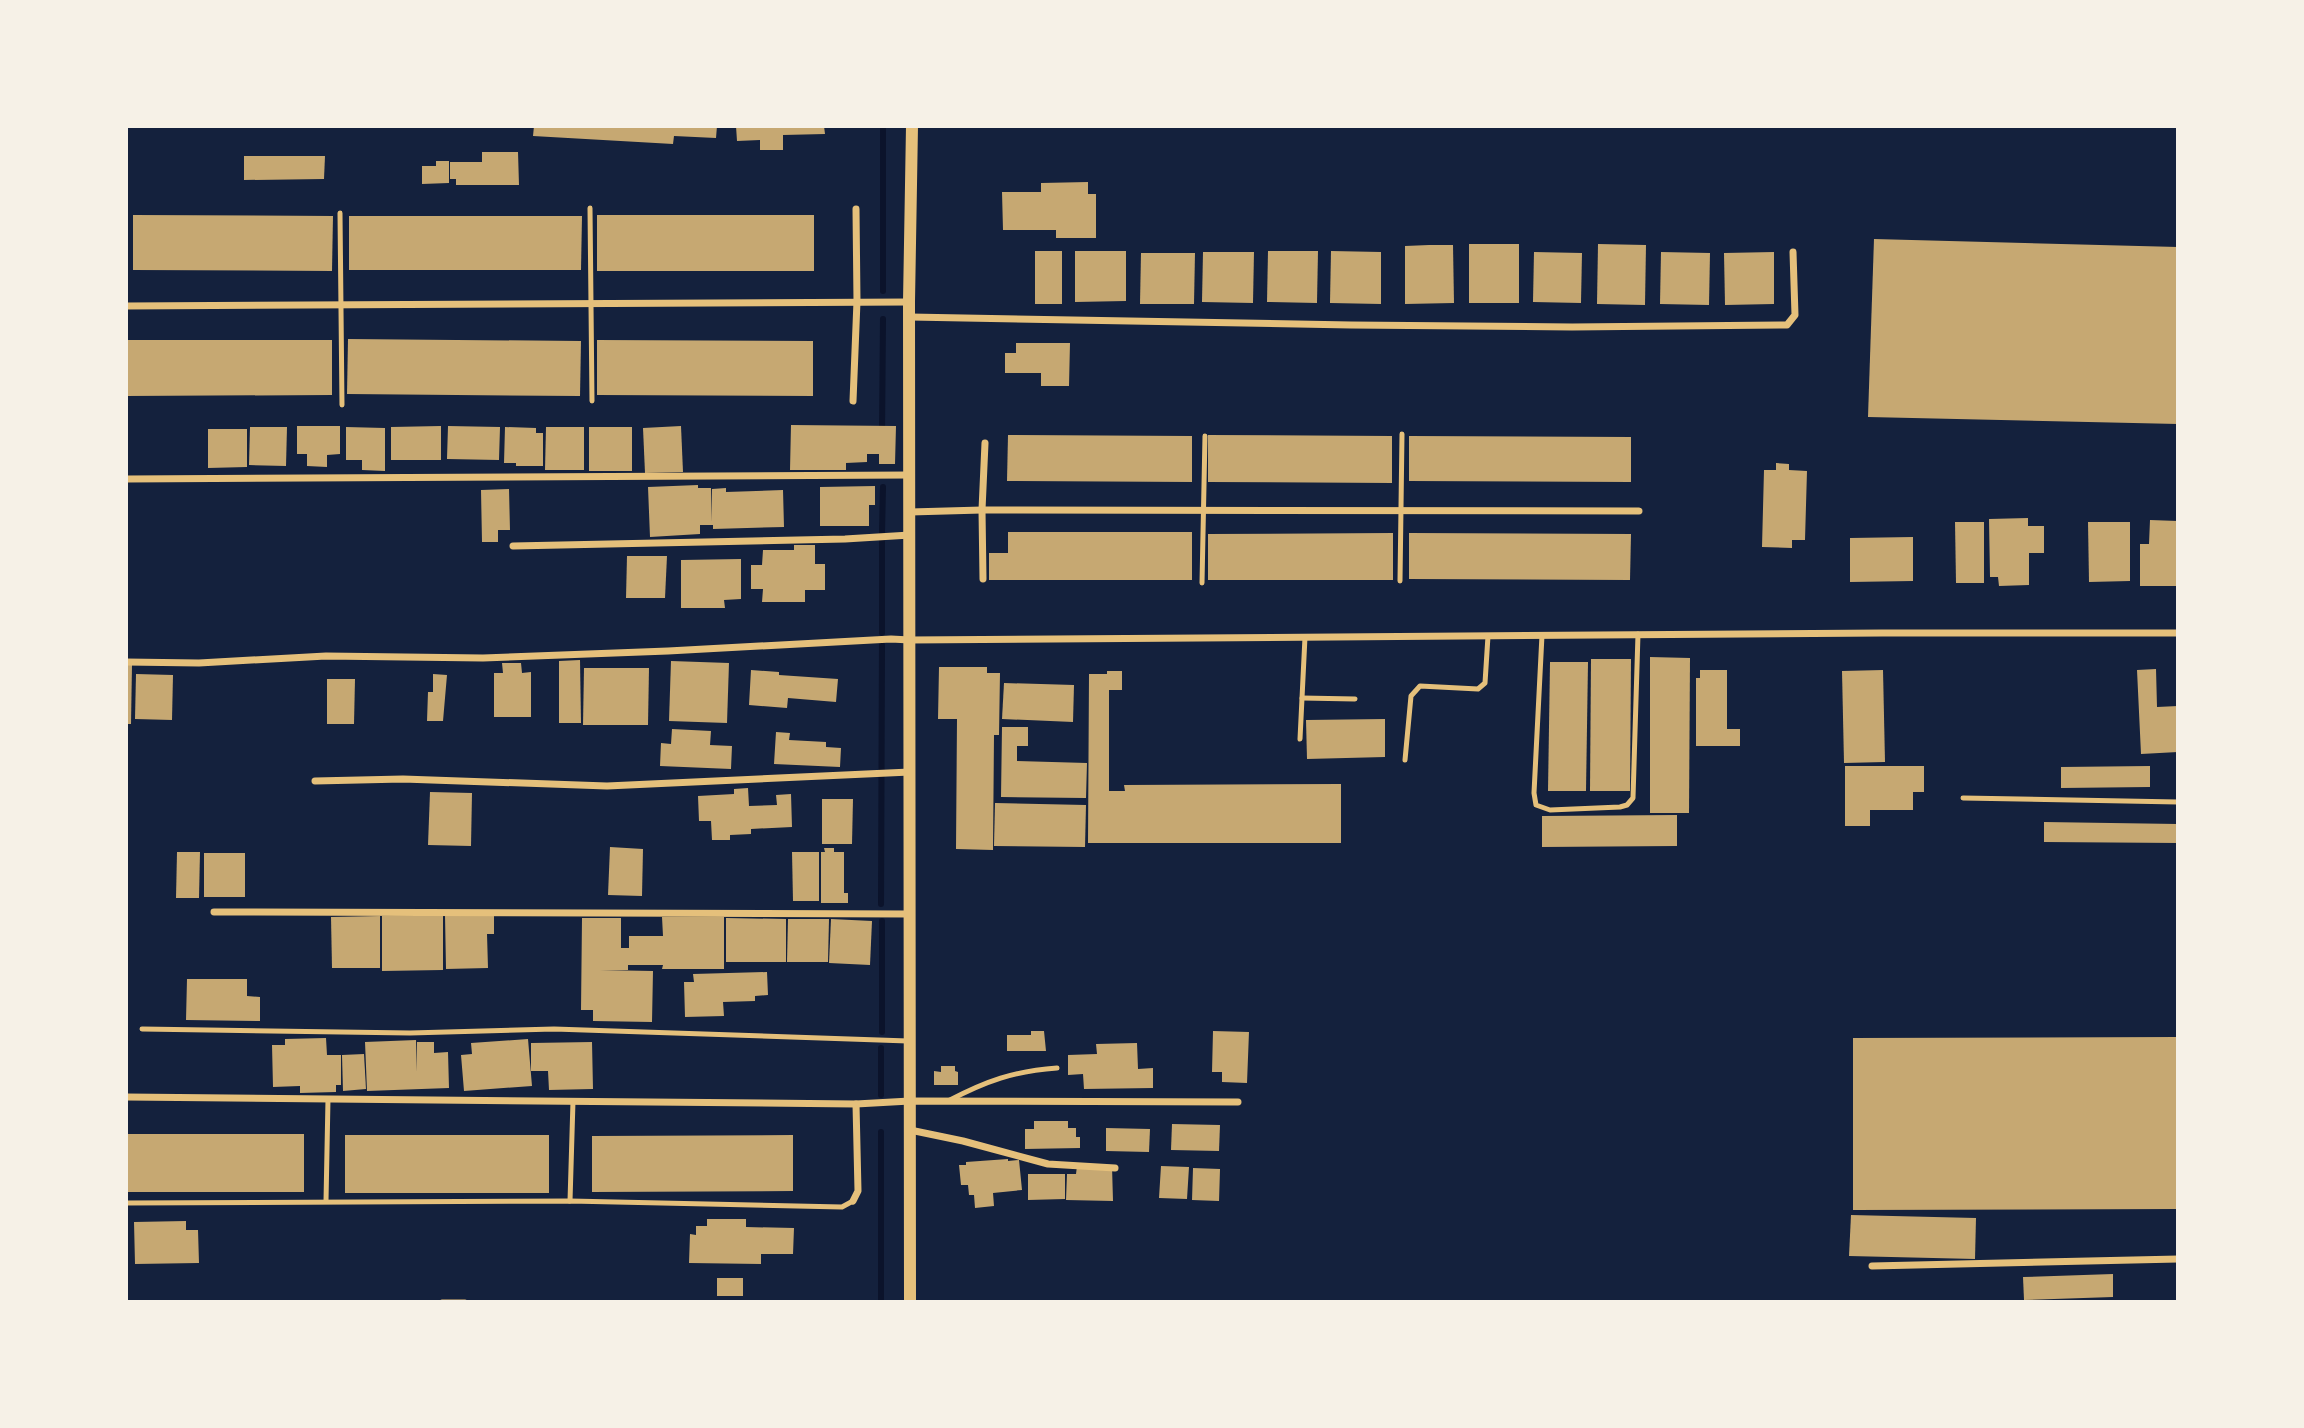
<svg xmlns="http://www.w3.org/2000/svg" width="2304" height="1428" font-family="Manrope,sans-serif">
	<rect width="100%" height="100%" fill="#14213d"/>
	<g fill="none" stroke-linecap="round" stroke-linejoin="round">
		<g stroke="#0b132b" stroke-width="6">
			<path d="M883,291v-165"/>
			<path d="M882,432l1,-113"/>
			<path d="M882,532l1,-45"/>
			<path d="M882,633v-93"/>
			<path d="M881,904l1,-259"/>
			<path d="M882,1032v-111"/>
			<path d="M881,1048v47"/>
			<path d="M881,1302v-170"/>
		</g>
	</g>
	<g fill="#c6a872">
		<path d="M534,126h183l-1,12 -42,-2 -1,8 -140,-8z"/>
		<path d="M736,126h88l1,8 -42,1v15h-23v-10l-23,1z"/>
		<path d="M482,152h36l1,33h-63v-6h-6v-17h32z"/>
		<path d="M244,156h81l-1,23 -80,1z"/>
		<path d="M436,161h13v22l-27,1v-18h14z"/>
		<path d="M1088,182v12h8v44h-40v-8h-53l-1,-38h39v-9z"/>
		<path d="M133,215l200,1 -1,55 -199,-1z"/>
		<rect x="597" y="215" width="217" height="56"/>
		<path d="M349,216h233l-1,54h-232z"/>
		<path d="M1874,239l304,8v177l-310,-7z"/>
		<rect x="1469" y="244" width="50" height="59"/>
		<path d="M1598,244l48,1 -1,60 -48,-1z"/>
		<path d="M1429,245h24l1,58 -49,1v-58z"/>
		<rect x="1035" y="251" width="27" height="53"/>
		<path d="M1075,251h51v50l-51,1z"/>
		<path d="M1268,251h50l-1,52 -50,-1z"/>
		<path d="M1331,251l50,1v52l-51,-1z"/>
		<path d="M1203,252h51l-1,51 -51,-1z"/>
		<path d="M1534,252l48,1 -1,50 -48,-1z"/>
		<path d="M1661,252l49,1 -1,52 -49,-1z"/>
		<path d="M1774,252v52l-49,1 -1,-52z"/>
		<path d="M1141,253h54l-1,51h-54z"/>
		<path d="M348,339l233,2 -1,55 -233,-2z"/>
		<path d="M126,340h206v55l-206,1z"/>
		<path d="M597,340l216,1v55l-216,-1z"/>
		<path d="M1016,343h54l-1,43h-28v-13h-36v-20h11z"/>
		<path d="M791,425l105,1 -1,38h-16v-10h-12v8l-21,1v7h-56z"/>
		<path d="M297,426h43v28l-13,1v12l-20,-1v-12h-10z"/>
		<path d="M441,426v34h-50v-33z"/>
		<path d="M448,426l52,1 -1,33 -52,-1z"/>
		<path d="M681,426l2,46 -38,1 -2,-45z"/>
		<path d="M250,427h37l-1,39 -37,-1z"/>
		<path d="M346,427l39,1v43l-23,-1v-10h-16z"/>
		<path d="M505,427l31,1v5h7v33h-27v-3h-12z"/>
		<path d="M546,427h38v43h-39z"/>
		<rect x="589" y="427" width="43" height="44"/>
		<path d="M208,429h39v38l-39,1z"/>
		<path d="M1008,435l184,1v46l-185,-1z"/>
		<path d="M1208,435l184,1v47l-184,-1z"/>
		<path d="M1409,436l222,1v45l-222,-1z"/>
		<path d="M1776,463l13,1v6l18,1 -2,69h-13v8l-30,-1 2,-77h12z"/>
		<path d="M698,485v3h13l1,34v-33l14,-1v4l57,-2 1,37 -71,2v-4h-13v9l-50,3 -2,-50z"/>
		<path d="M875,486v19h-6v21h-49v-39z"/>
		<path d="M509,489l1,41h-12v12h-16l-1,-52z"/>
		<path d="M2028,518v8h16v27h-15v32l-30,1 -1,-9h-8l-1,-58z"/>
		<path d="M2150,520l28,1v65h-38v-42h9z"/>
		<path d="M1955,522h29v61h-28z"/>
		<path d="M2088,522h42v59l-41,1z"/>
		<path d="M1008,532h184v48h-203v-27h19z"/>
		<path d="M1393,533v47h-185v-46z"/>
		<path d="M1409,533l222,1 -1,46 -221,-1z"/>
		<path d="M1913,537v44l-63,1v-44z"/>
		<path d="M794,545h21v19h10v26h-20v12h-43l1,-13h-12v-24h11l1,-15h31z"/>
		<path d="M627,556h40l-2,42h-39z"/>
		<path d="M741,559v40l-17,1 1,8h-44v-48z"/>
		<path d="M1650,657l40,1 -1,155h-39z"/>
		<path d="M1591,659h40l-1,132h-40z"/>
		<path d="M580,660l1,63h-22v-62z"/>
		<path d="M671,661l58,2 -2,60 -58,-2z"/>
		<path d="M1550,662h38l-2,129h-38z"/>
		<path d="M502,663h19l1,10 9,-1v45h-37v-44h9z"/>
		<path d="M126,665h6l-1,59h-5z"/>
		<path d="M939,667h48v6h13l-1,62h-5l-1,115 -37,-1 1,-130h-19z"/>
		<path d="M584,668h65l-1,57h-65z"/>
		<path d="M2156,669l1,38 21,-1v46l-37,2 -4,-84z"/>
		<path d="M751,670l28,2v3l59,4 -2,23 -48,-4 -1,10 -38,-3z"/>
		<path d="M1700,670h27v59h13v17h-44v-68h4z"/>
		<path d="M1883,670l2,92 -41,1 -2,-92z"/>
		<path d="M1107,671h15v19h-13v101h16l-1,-6 217,-1v59h-253l1,-169h18z"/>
		<path d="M136,674l37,1 -1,45 -37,-1z"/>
		<path d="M433,674l14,1 -4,46h-16l1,-29h5z"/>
		<path d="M327,679h28l-1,45h-27z"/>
		<path d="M1004,683l70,2 -1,37 -71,-3z"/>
		<path d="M1385,719v38l-78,2 -1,-39z"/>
		<path d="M1002,727h26v19h-11v15l70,2 -1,35 -85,-1z"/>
		<path d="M672,729l39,2 -1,14 22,1 -1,23 -71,-3 1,-23 10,1z"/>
		<path d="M776,732l14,1 -1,7 37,2v5l15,1 -1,19 -66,-3z"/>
		<path d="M1845,766h79v26h-11v18h-43v16h-25z"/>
		<path d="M2150,766v21l-89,1v-21z"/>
		<path d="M748,788l1,18 28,-1 -1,-10 15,-1 1,33 -41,2v5l-21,1v5h-18l-1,-19h-12l-1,-25 36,-2v-5z"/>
		<path d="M430,792l42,1 -1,53 -43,-1z"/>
		<path d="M822,799h31l-1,45h-30z"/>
		<path d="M995,803l91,2 -1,42 -91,-1z"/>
		<path d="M1677,815v31l-135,1v-31z"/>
		<path d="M2044,822l134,2v19l-134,-1z"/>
		<path d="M610,847l33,2 -1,47 -34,-1z"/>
		<path d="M824,848h10v4h10v41h4v10h-27v-51h4z"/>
		<path d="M177,852h23l-1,46h-23z"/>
		<path d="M792,852h27v49h-26z"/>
		<rect x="204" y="853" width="41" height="44"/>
		<path d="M443,915v55l-61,1v-55z"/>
		<path d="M445,915h49v19h-7l1,34 -42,1z"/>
		<path d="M380,916v52h-48l-1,-51z"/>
		<path d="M662,917h62v52h-62l1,-4h-35v5h-28l53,1 -1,51 -59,-1v-11h-12l1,-92h39v30h8v-12h34z"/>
		<path d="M726,918l60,1v43h-60z"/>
		<path d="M788,919h41l-1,43h-41z"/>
		<path d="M831,919l41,2 -2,44 -41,-2z"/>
		<path d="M767,972l1,23 -13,1v5l-32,1 1,14 -39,1 -1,-35h10l-1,-8z"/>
		<path d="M187,979h60v17l13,1v24l-74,-1z"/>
		<path d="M1031,1031h13l2,20h-39v-16h24z"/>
		<path d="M1213,1031l36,1 -2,51 -25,-1v-10h-10z"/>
		<path d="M2178,1037v172l-325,1v-172z"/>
		<path d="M326,1038l1,17h14v30h-5v7l-36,1v-7l-27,1 -1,-42h13v-6z"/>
		<path d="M528,1039l4,47 -68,5 -3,-36 11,-1 -1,-11z"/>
		<path d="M416,1040l1,32v-30h17v11l14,-1 1,36 -82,3 -2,-49z"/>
		<path d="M592,1042l1,47 -44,1 -1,-19h-17v-28z"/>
		<path d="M1137,1043l1,26 15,-1v20l-69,1 -1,-15 -15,1v-20l29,-1 -1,-10z"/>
		<path d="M364,1054l2,35 -23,2 -1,-36z"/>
		<path d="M941,1066h14v5l3,1v13h-24v-14l7,1z"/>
		<path d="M1034,1121h34v7h8v9h4v11l-55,1v-20h9z"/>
		<path d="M1172,1124l48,1 -1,26 -48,-1z"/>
		<path d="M1106,1128l44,1 -1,23 -43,-1z"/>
		<rect x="126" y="1134" width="178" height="58"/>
		<rect x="345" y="1135" width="204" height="58"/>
		<path d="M793,1135v56l-201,1v-56z"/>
		<path d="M1008,1159v2l11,-1 3,30 -29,3 1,13 -19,2 -1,-13h-5l-1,-10h-7l-2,-20h7v-3z"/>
		<path d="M1077,1166h35l1,35 -47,-1 1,-26h9z"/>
		<path d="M1161,1166l28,1 -2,32 -28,-1z"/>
		<path d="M1193,1168l27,1 -1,32 -27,-1z"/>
		<path d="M1028,1174h37v25l-37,1z"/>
		<path d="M1851,1215l125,3 -1,41 -126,-3z"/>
		<path d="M707,1219h39v8l48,1 -1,26h-32v10l-72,-1 1,-29 6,1v-9h11z"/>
		<path d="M186,1221v9h12l1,33 -64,1 -1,-42z"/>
		<path d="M2113,1274v23l-89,3 -1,-23z"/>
		<rect x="717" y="1278" width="26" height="18"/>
	</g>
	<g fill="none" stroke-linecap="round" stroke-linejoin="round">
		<g stroke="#e5c07b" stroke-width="5">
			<path d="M590,208l2,193"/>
			<path d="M340,213l2,192"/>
			<path d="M1400,581l2,-147"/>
			<path d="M1202,583l3,-147"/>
			<path d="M1542,635l-8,158 2,12 14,5 70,-3 7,-2 6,-7 5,-164"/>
			<path d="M1302,698l53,1"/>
			<path d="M1300,739l5,-102"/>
			<path d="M1405,760l6,-64 9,-10 58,3 7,-6 3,-47"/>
			<path d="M1963,798l215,4"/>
			<path d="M142,1029l268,4 144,-4 354,12"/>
			<path d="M948,1101c38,-20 66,-30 109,-33"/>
			<path d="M326,1201l2,-102"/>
			<path d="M570,1201l3,-100"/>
			<path d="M126,1203l444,-2 272,6 11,-6"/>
			<path d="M442,1302h23"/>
		</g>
		<g stroke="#e5c07b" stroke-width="7">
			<path d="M126,306l783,-4"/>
			<path d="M910,317l441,8 221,2 215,-2 8,-10 -2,-63"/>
			<path d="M853,401l4,-100 -1,-92"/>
			<path d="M127,479l783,-4"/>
			<path d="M910,512l72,-2 657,1"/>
			<path d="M513,546l332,-7 65,-4"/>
			<path d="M983,579l-1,-69 3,-67"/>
			<path d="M126,662l73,1 127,-7 157,2 185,-7 223,-12 19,1 972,-7h296"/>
			<path d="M315,781l88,-2 204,7 303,-14"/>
			<path d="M214,912l696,2"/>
			<path d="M126,1097l730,7 54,-3 328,1"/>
			<path d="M910,1130l53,11 85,23 67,4"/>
			<path d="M853,1201l5,-10 -2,-87"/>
			<path d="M1872,1266l306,-7"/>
		</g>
		<path stroke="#e5c07b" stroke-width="12" d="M910,1302l-1,-1000 3,-176"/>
	</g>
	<rect width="2304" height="1428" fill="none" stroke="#f6f1e7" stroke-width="256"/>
</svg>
